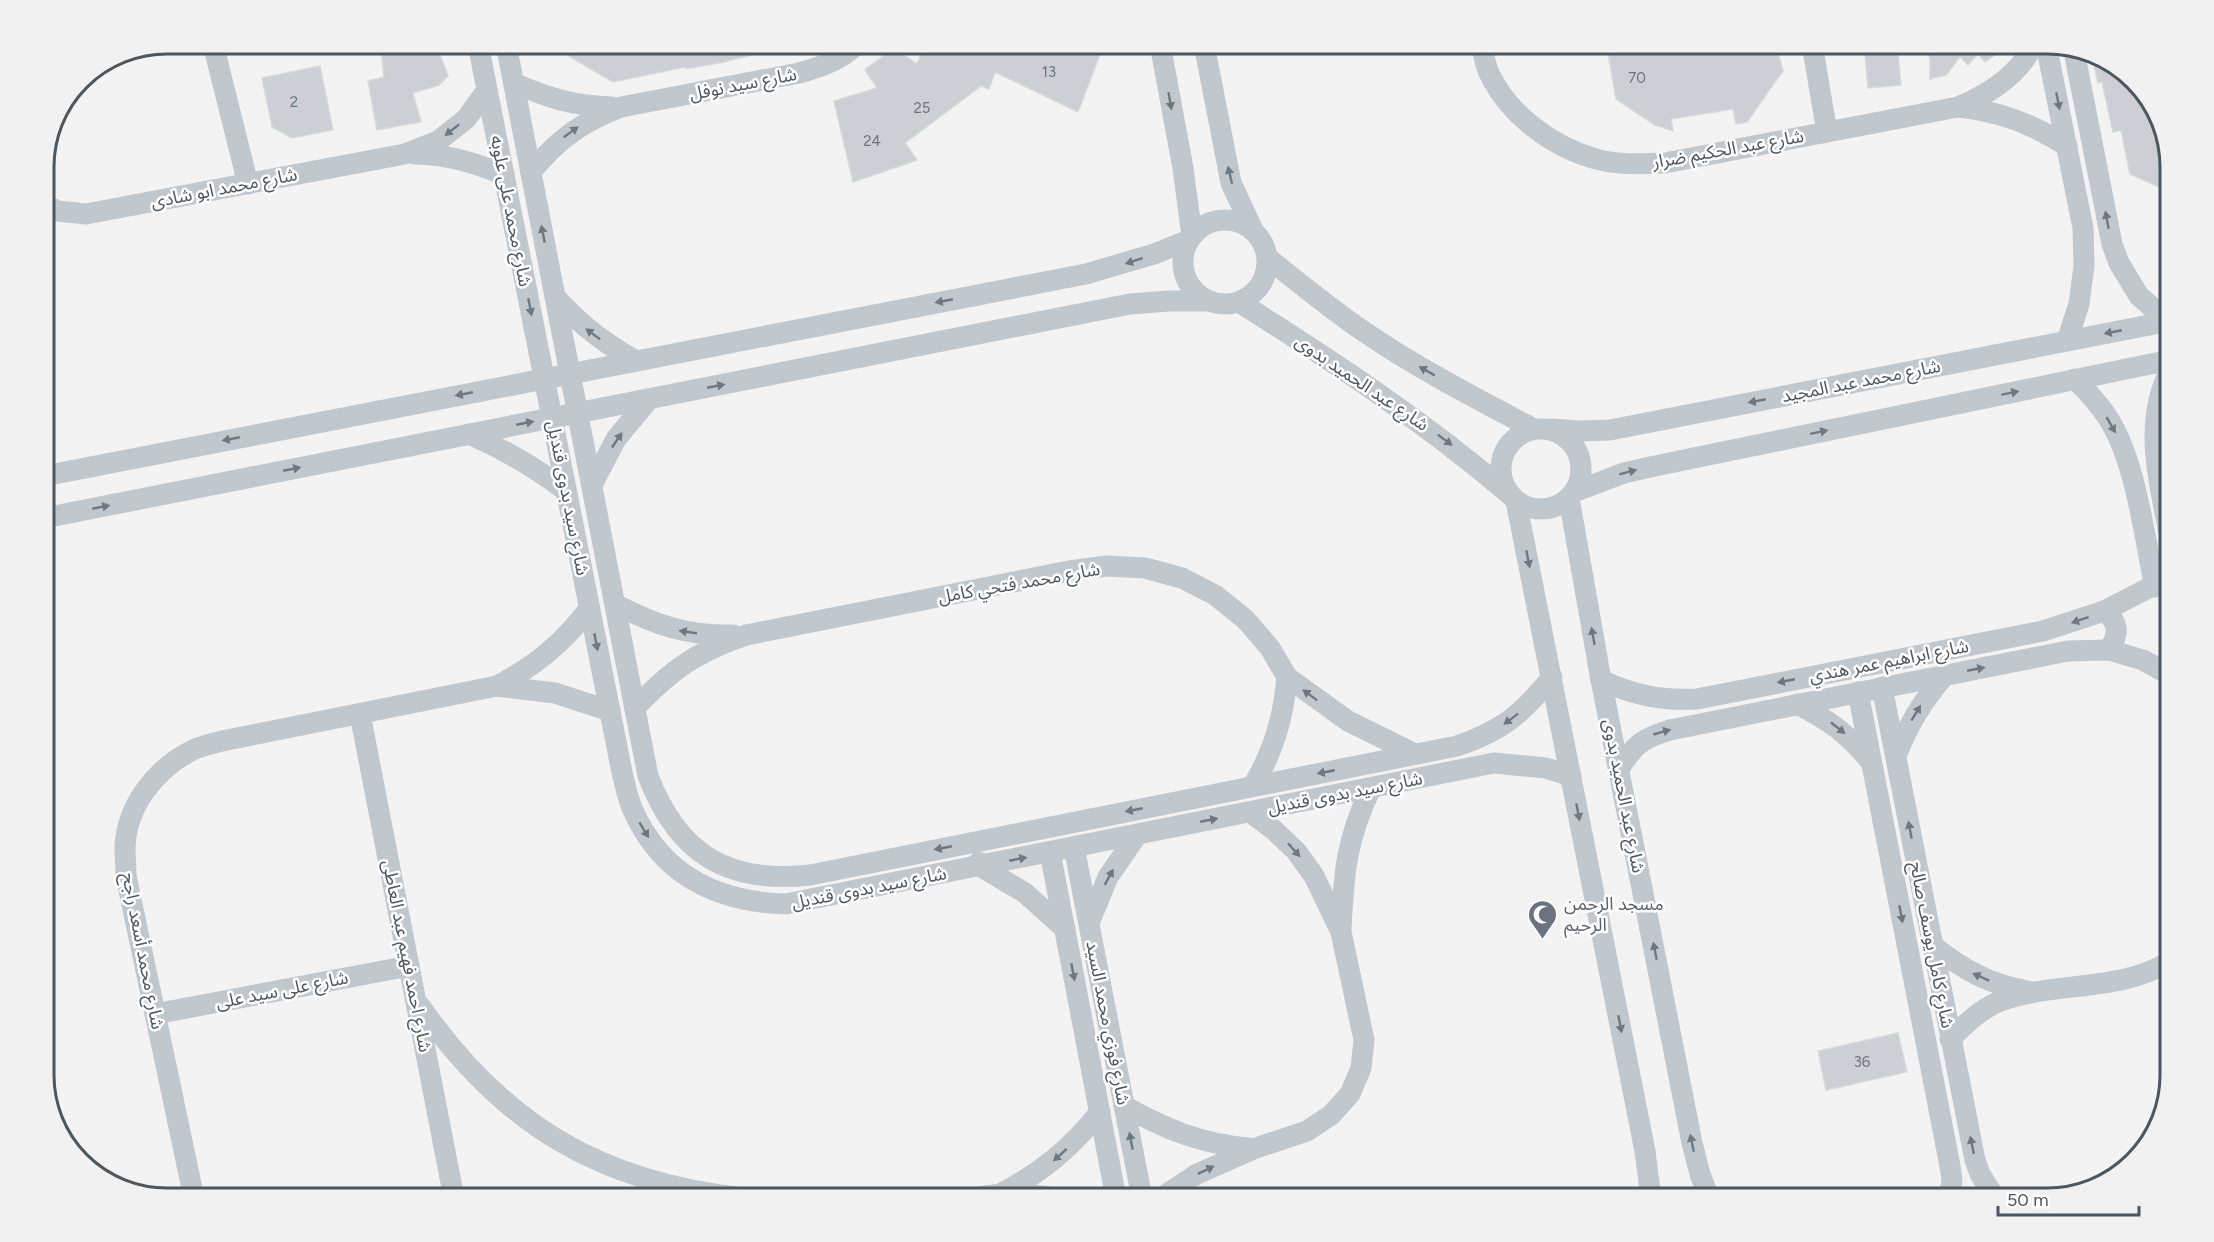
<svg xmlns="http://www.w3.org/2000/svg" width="2214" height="1242" font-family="Figtree,'Noto Sans Arabic',sans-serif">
	<rect width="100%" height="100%" fill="#f4f3f3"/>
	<g fill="#cdcfd4" stroke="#d7d9dd" stroke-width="1.5">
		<path d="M390,44h46l12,32 -9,9 -26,8 8,29 -44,8 -9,-49 16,-4 -3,-30z"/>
		<path d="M548,44h222l1,6 -47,12 -38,7 -1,-2 -72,15z"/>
		<path d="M925,44h179l-26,68 -83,-40 -6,17 -8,-3 -76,57 12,17 -64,22 -19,-81 43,-13 -12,-18 29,-22 23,16z"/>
		<path d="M1656,44h120l7,27 -36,51 -11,2 -3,-15 -62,10 2,12 -18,-6 -39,-26 -8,-46z"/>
		<path d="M1864,44h33l4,41 -33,3z"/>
		<path d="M1922,44h89l-26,18 -7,-8 -10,11 -8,-8 -14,18 -16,4v-21z"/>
		<path d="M2092,56l16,4 46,45 16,55v32l-40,-18 -9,-44 -8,2 -11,-50 -4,1z"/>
		<path d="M320,66l13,64 -41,8 -20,-11 -10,-49z"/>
		<path d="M1898,1033l9,39 -81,18 -8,-39z"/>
	</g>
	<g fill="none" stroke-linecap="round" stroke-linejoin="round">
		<g stroke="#c0c7cd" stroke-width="21">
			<path d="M213,44l35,140"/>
			<path d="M478,44l144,728c3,12 5,24 10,36 29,67 84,94 154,96l708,-141 52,5 25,8"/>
			<path d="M506,44l142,732c30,78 79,108 162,99l647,-129c45,-15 65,-32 95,-69"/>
			<path d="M1160,44l23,124 9,68"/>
			<path d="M1204,44l27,139 21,45"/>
			<path d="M1481,44c3,9 4,22 9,31 20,41 63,72 106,84 22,6 46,5 69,4l293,-56c31,-13 61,-32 76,-63"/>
			<path d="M1812,44l15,88"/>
			<path d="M2046,44l37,184 1,38 -5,38 -12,37"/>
			<path d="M2074,51l38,193 7,19 20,33 29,25"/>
			<path d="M514,83c34,15 60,23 98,24"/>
			<path d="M1959,107c42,5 71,16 108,39"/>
			<path d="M415,154c34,1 58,8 89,21"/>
			<path d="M531,172c27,-33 51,-50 90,-65l178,-34c22,-6 42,-13 58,-29"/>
			<path d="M44,205l14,6 28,3 319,-60 33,-13 28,-22 21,-29"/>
			<circle cx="1225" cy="262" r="42"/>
			<path d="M1268,258c32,26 64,52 98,75 53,36 111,66 168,96"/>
			<path d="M557,299c25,27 47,44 79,62"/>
			<path d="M1239,302c95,60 183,118 269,191"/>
			<path d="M2170,370c-28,55 -10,112 0,169"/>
			<path d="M2075,379c12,12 24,25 33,39 28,43 36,118 47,169"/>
			<circle cx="1541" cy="469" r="40"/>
			<path d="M1550,429l30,2 30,-1 560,-109"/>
			<path d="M469,434c36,16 66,33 97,57"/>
			<path d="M44,476l1042,-202 68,-20 35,-14"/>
			<path d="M592,485l24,-46 33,-40"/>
			<path d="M1574,492l50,-19 26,-6 520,-107"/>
			<path d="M1569,498l32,182 91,463 8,31 9,24"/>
			<path d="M1516,501l129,650 6,47"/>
			<path d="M44,518l1086,-214 39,-3h39"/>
			<path d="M615,604c40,21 73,32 118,31"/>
			<path d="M2104,611c16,12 15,23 5,39"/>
			<path d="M1601,680c32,15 60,21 96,19l346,-68 61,-20 66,-34"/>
			<path d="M497,686c39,-21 65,-42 92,-77"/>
			<path d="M1882,687l93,473 5,14 15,24"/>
			<path d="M1858,692l92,474 2,14 -3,18"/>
			<path d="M1797,704c32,16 51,30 74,58"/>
			<path d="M635,708c36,-38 61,-56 111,-73l323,-64 38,-5 38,2 37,10 33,17 30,24 25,29 17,29 61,44 67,33"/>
			<path d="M360,714l94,484"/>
			<path d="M1896,756c12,-32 27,-56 49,-81"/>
			<path d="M1619,769c15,-24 24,-31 51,-39l398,-79 41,-1 34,10 27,15"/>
			<path d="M1253,786c21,-37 30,-66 34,-109"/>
			<path d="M1074,847l68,351"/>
			<path d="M1050,852l66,346"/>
			<path d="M979,862l1,4 45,27 40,36"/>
			<path d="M1089,923l19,-46 29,-42"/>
			<path d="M1341,928c3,-56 5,-88 30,-140"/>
			<path d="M1932,945c30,24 58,40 96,46"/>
			<path d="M420,1006c83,119 181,177 325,192"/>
			<path d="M155,1014l254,-48"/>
			<path d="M1950,1039c17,-16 33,-33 56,-40 53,-17 117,-8 164,-38"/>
			<path d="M1124,1106c41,23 77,38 125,42"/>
			<path d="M1002,1193c41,-22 68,-44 98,-81"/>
			<path d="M194,1198l-68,-322c0,-10 -1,-19 -1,-28 1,-42 31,-79 66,-97 9,-5 21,-7 31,-10l275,-55 58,7 55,18"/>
			<path d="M974,1198c32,-6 52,-5 84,0"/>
			<path d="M1161,1198l36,-24 59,-26 51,-17 24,-16 19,-21 11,-26 3,-28 -23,-108 -27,-56 -18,-25 -22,-21 -24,-18"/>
		</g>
	</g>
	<defs><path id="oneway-solid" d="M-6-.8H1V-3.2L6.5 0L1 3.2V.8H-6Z" transform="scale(1.5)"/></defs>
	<g fill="#6f787f">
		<use href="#oneway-solid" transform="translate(1170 101) rotate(80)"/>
		<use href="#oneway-solid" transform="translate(2058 101) rotate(79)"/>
		<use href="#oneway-solid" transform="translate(452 130) rotate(142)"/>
		<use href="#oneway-solid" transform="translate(571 132) rotate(-36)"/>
		<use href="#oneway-solid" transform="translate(1230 175) rotate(-103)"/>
		<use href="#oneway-solid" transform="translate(2107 220) rotate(-101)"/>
		<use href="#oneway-solid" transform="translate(543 234) rotate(-101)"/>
		<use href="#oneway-solid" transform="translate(1134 261) rotate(162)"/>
		<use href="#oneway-solid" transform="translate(944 301) rotate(169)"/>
		<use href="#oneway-solid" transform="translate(530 307) rotate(79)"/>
		<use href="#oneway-solid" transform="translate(2113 332) rotate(169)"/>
		<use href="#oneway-solid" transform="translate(593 334) rotate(-143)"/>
		<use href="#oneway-solid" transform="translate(1427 371) rotate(-151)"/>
		<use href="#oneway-solid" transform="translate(716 386) rotate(-11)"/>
		<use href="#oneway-solid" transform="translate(2010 393) rotate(-12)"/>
		<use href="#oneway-solid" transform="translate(464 394) rotate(169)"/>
		<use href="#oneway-solid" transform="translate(1757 401) rotate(169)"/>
		<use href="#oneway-solid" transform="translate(525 423) rotate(-11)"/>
		<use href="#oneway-solid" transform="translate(2111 425) rotate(60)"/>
		<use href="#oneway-solid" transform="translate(1819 432) rotate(-12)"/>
		<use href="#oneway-solid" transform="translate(231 439) rotate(169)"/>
		<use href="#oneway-solid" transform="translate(617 440) rotate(-56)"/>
		<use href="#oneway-solid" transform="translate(1445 440) rotate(37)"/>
		<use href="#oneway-solid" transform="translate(292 469) rotate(-11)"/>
		<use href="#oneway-solid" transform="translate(1628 472) rotate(-15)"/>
		<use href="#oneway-solid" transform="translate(101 507) rotate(-11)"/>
		<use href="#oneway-solid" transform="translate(1528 559) rotate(79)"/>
		<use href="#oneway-solid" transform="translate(2080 620) rotate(161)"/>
		<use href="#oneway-solid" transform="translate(688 632) rotate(-171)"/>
		<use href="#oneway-solid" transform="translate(1593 636) rotate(-100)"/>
		<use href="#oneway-solid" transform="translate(596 642) rotate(79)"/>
		<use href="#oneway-solid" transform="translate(1976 669) rotate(-11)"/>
		<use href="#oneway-solid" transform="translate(1786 681) rotate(169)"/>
		<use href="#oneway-solid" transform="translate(1310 695) rotate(-143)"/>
		<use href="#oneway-solid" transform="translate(1916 713) rotate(-59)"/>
		<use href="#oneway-solid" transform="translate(1511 719) rotate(143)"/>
		<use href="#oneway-solid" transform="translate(1838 728) rotate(38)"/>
		<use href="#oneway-solid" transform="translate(1662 732) rotate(-16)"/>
		<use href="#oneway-solid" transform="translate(1326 772) rotate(169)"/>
		<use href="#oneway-solid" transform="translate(1134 810) rotate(169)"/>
		<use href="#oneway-solid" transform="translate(1578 812) rotate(79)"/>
		<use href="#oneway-solid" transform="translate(1209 820) rotate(-11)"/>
		<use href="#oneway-solid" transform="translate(644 830) rotate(59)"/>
		<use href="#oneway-solid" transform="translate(1910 830) rotate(-101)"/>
		<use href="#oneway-solid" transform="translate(943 848) rotate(169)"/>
		<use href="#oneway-solid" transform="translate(1294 850) rotate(48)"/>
		<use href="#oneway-solid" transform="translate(1018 859) rotate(-11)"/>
		<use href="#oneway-solid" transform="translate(1109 877) rotate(-62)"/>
		<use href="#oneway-solid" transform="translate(1901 914) rotate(79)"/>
		<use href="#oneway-solid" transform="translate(1655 951) rotate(-101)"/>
		<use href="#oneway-solid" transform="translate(1073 972) rotate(79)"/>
		<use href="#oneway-solid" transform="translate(1981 977) rotate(-156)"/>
		<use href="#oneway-solid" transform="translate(1620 1024) rotate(79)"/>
		<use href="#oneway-solid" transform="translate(1131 1141) rotate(-101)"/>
		<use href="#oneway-solid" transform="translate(1692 1143) rotate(-102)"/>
		<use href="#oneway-solid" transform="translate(1972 1145) rotate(-102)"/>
		<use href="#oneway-solid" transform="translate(1060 1155) rotate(138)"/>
		<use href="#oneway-solid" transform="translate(1206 1170) rotate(-26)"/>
	</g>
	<defs>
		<symbol id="mosque-pin" viewBox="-11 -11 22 30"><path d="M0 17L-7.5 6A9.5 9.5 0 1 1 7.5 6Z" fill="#6b7280" stroke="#fff"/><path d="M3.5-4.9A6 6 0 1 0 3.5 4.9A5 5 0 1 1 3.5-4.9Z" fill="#fff"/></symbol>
	</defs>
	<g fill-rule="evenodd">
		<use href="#mosque-pin" x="1526" y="898" width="33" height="45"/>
	</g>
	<g text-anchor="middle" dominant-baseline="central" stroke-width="5" stroke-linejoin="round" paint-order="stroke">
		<g font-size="15" fill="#6c747c">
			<text x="1049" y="72">13</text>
			<text x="1637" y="78">70</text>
			<text x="294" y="102">2</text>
			<text x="922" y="108">25</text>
			<text x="872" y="141">24</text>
			<text x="1862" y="1062">36</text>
		</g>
		<g font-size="18" fill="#4c565e" stroke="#fff">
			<text transform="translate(743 84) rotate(-11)">شارع سيد نوفل</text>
			<text transform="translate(1728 149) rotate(-10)">شارع عبد الحكيم ضرار</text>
			<text transform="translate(224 188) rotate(-11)">شارع محمد ابو شادى</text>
			<text transform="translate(511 211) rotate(79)">شارع محمد على علوبه</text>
			<text transform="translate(1861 381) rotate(-11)">شارع محمد عبد المجيد</text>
			<text transform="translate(1362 383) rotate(34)">شارع عبد الحميد بدوى</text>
			<text transform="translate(568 498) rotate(79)">شارع سيد بدوى قنديل</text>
			<text transform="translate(1019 583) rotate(-10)">شارع محمد فتحي كامل</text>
			<text transform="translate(1889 661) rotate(-11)">شارع ابراهيم عمر هندي</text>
			<text transform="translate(1345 793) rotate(-11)">شارع سيد بدوى قنديل</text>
			<text transform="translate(1624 796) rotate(79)">شارع عبد الحميد بدوى</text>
			<text transform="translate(869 888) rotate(-11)">شارع سيد بدوى قنديل</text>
			<text transform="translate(1932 945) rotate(79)">شارع كامل يوسف صالح</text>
			<text transform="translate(143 951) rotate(79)">شارع محمد أسعد راجح</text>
			<text transform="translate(407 956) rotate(79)">شارع احمد فهيم عبد العاطى</text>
			<text transform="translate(282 990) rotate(-11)">شارع على سيد على</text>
			<text transform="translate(1108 1023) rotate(79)">شارع فوزي محمد السيد</text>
		</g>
		<g font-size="18" fill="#5b616d" stroke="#fff" text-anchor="start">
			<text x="1564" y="904">مسجد الرحمن<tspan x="1564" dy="21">الرحيم</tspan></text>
		</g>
	</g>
	<path d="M0 0H2214V1242H0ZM167 54H2047A113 113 0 0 1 2160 167V1075A113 113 0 0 1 2047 1188H167A113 113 0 0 1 54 1075V167A113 113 0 0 1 167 54Z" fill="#f1f1f2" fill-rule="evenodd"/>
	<path fill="none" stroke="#4c565e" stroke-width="3" d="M167 54H2047A113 113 0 0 1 2160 167V1075A113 113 0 0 1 2047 1188H167A113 113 0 0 1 54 1075V167A113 113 0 0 1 167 54Z"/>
	<path d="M1998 1206v9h141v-9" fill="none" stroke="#4c565e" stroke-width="3"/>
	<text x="2007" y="1206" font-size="18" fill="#4c565e" stroke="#ffffff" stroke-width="4.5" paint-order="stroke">50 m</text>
</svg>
